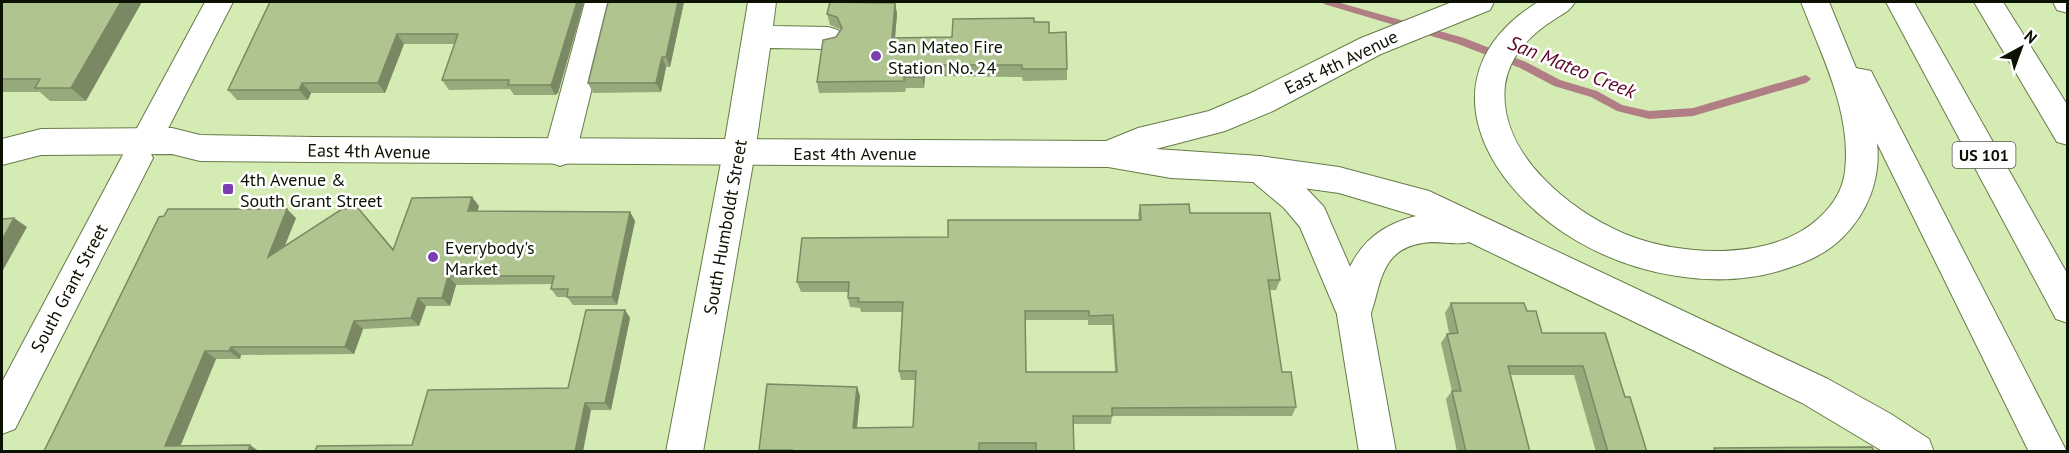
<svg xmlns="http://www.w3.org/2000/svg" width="2069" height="453" font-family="'PT Sans',sans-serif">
	<rect width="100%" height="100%" fill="#d5ebb4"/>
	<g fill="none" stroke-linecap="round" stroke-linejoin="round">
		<path fill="#b07e84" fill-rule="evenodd" d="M1323,2h14l127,36 62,24 34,18 37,11 25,14 27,6 44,-3 113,-33 5,4 -5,4 -113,33 -44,3 -32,-8 -26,-14 -37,-11 -34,-18 -62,-24 -134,-40z"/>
		<defs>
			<g id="minor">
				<path d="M205,2h28l-76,148 -7,2 3,6 -138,271 -13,5v-52l124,-233 7,-3 -3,-5z"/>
				<path d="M585,2h28l-37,151 -5,9 -11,4 -11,-4 -5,-9z"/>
				<path d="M748,2h28l-3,24 55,1 10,3 5,8 -5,8 -10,3 -58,-1 -15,104 -52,300h-37l57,-300z"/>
				<path d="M1354,300l12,4 5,11 25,137h-37l-22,-137 5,-11z"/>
			</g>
			<path id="major" d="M1452,2h42l-4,8 -109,44 -108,57 -48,20 -69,18 104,7 11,4 35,28 18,19 47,108 -5,11 -12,4 -12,-4 -42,-99 -16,-19 -31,-26 -82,-4 -63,-11 -794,-5 -114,-1 -28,-7 -131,1 -39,10v-26l39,-10 131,-1 28,7 114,2 792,4 32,-13 71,-17 42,-18 110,-55z"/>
			<g id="highway">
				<path d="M1538,2h37c-5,9 -11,11 -20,17 -24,15 -46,37 -50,66 -4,36 14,68 38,93 23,24 52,43 82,56 56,23 148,27 194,-16 14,-13 24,-28 26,-47 7,-58 -24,-117 -44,-169h28l27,66 15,3 196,381h-38l-152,-309c4,35 -9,70 -35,95 -17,17 -40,26 -63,33 -65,19 -144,4 -202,-30 -94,-55 -154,-168 -39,-239z"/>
				<path d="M1886,2h28l154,273v48l-12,-4z"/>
				<path d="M1974,2h29l65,104v39l-11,-3z"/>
				<path d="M2053,2h15v11l-11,-3z"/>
				<path d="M1260,156l79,11 90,24 399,188 63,35 38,25 5,13h-50l-82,-49 -333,-161c-12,4 -32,-2 -46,1 -48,7 -41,50 -57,83l-12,4 -12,-4c-6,-13 -3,-22 0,-36 10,-41 34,-64 74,-74l-77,-23 -79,-11 -11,-4 -5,-9 5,-9z"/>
			</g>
		</defs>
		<use href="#minor" stroke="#677b48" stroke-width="2"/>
		<use href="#major" stroke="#677b48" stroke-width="2"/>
		<use href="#highway" stroke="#677b48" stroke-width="2"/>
		<use href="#minor" fill="#fff" fill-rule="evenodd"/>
		<use href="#major" fill="#fff" fill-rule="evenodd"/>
		<use href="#highway" fill="#fff" fill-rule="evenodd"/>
	</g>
	<g fill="#96a97b" fill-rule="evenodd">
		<path d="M2,2l84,99h-36l-10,-9h-38z"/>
		<path d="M270,2h314l-26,91 -3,2h-41l-4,-6 -61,1 -7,-10 13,-36h-51l-19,49h-74l-3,7h-71l-9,-10z"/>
		<path d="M608,2h76l-14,65h-4l-5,25 -68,1 -5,-10z"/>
		<path d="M895,3l2,11 -2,24 57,-1 82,-15 15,11 18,36v11l-44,1 -1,-4 -97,-1 -1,12h-18l-1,4 -86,1 -2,-11 19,-45 5,-7 -1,-1 -10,-4 -3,-11z"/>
		<path d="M1140,205l50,8 90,67 -4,10h-6l12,82 14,35 -4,9h-180l-1,8h-38l1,28h-314l-1,-2 98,-63 3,9 -3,32 56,-1 2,-47h-14l-2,-9 3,-59h-41l-1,-4 -10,-1 -2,-9v-6h-47l-4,-10 151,-45 191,-17 -1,-5zM1025,320h63v5h24l3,47h-89z"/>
		<path d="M479,206l-2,6h153l5,9 -18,84h-44l-6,-8h-10l-6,-8 1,-5 -96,1 -6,21h-24l-7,20 -56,3 -9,25 -113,1 -1,4h-24l-36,87 -136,5 252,-233 -11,27 81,-28 27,32z"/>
		<path d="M1451,303l76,8 15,22 83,64 22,55h-51l-22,-77h-64l20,77h-73l-11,-53 6,-8 -11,-48 6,-9 2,-1 -4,-20z"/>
		<path d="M625,310l5,8 -19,92h-20l-179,35 156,-57z"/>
	</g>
	<g fill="#7a8964">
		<path d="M121,2h21l-56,99 -15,-13z"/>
		<path d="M577,2h7l-26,91 -3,2 -5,-10z"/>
		<path d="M678,2h6l-14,65 -4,-10z"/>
		<path d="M895,3l2,11 -3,35 -2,-11z"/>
		<path d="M397,34l7,10 -19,49 -7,-10z"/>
		<path d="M662,57l4,10 -5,25 -5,-9z"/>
		<path d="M923,65l2,11 -1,12 -2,-11z"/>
		<path d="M302,83l9,10 -3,7 -9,-10z"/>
		<path d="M472,197l7,9 -4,14 -7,-9z"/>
		<path d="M358,208l8,9 35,41 -8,-8z"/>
		<path d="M287,209l9,9 -19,47 -9,-8z"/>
		<path d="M630,212l5,9 -18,84 -5,-8z"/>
		<path d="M14,218l13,9 -25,45v-32z"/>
		<path d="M448,276l8,9 -6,21 -8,-8z"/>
		<path d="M418,298l8,8 -7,20 -8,-8z"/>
		<path d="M625,310l5,8 -19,92 -6,-7z"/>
		<path d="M354,321l9,8 -9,25 -9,-7z"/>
		<path d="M231,347l10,8 -1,4 -11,-8z"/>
		<path d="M205,351l11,8 -38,93 -13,-6z"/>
		<path d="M857,387l3,9 -4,40 -3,-8z"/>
		<path d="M585,403l6,7 -8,42h-8z"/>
		<path d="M250,445l10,7h-12z"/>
	</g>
	<g fill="#afc48f" stroke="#7a8964" stroke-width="1.5" fill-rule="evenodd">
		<path d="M2,2h119l-50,86h-36l5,-9h-38z"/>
		<path d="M270,2h307l-25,81 -2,2h-42l1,-5h-67l16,-46h-61l-19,49h-76l-3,7h-71z"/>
		<path d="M608,2h70l-12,55h-4l-6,26h-68z"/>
		<path d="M830,2l65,1 -3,35 60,-1 1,-18 81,-1v4h15v11l17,-1 1,37h-45v-4h-99l-1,12h-18v4l-87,1 6,-42 13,-3 6,-9 -5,-11 -10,-3z"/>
		<path d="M472,197l-4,14 162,1 -18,85h-45l1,-8h-17l3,-13h-106l-6,22h-24l-7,20 -57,3 -9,26h-114l-2,4h-24l-40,95 85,-1 -2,7h-208l4,-1 115,-234 5,-1 4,-7h119l-19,48 74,-48 16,-1 35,42 19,-52z"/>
		<path d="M1189,204l1,9h80l10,67h-12l14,92h9l5,35 -184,1v8h-39l1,36h-38v-9h-57v9h-188l1,-2h-33l8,-66 90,3 -4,41 60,-1 3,-56h-17l4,-69h-45l1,-4h-11l1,-16h-52l5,-44 146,-1v-17h193l-1,-15zM1025,311h64v5l24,-1 4,57h-91z"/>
		<path d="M14,218l-12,22v-21z"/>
		<path d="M1451,303h73l3,8h9l6,22h63l20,64h5l17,55h-39l-25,-86h-75l22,86h-64l-14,-61h9l-14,-57 11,-1z"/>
		<path d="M586,310h39l-20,93h-20l-10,49h-260l2,-6 95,-1 16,-55 140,-2z"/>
		<path d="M1872,447l2,5h-159l-1,-4z"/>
	</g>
	<g fill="#7d3db2" stroke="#fff" stroke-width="2">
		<circle cx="876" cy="56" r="6"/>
		<rect x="222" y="183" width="12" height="12" rx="3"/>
		<circle cx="433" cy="257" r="6"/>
	</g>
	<g text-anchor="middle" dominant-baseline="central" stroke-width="5" stroke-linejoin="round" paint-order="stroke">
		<rect fill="#fff" stroke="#54594d" stroke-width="1.5" x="1952.5" y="142" width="63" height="26" rx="4.5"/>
		<g font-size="16" font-weight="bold" fill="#0b1201">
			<text x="1984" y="155">US 101</text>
		</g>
		<g font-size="18" fill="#0b1201" stroke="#fff" text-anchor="start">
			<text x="888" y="46">San Mateo Fire<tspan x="888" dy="21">Station No. 24</tspan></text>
			<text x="240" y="179">4th Avenue &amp;<tspan x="240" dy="21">South Grant Street</tspan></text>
			<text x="445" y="247">Everybody's<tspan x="445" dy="21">Market</tspan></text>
		</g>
		<g font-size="18" fill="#0b1201" stroke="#fff">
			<text transform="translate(1341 62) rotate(-26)">East 4th Avenue</text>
			<text transform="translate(369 151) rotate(1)">East 4th Avenue</text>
			<text x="855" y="153">East 4th Avenue</text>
			<text transform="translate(725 227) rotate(-80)">South Humboldt Street</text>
			<text transform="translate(69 288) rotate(-62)">South Grant Street</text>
		</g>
		<g font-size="20" font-style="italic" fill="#5d0628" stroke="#fff">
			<text transform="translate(1572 67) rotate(22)">San Mateo Creek</text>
		</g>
	</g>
	<rect width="2069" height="453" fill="none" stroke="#0b1201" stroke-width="6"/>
	<g transform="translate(2021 48) rotate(41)" stroke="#ffffff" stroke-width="4.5" paint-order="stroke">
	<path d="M0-4.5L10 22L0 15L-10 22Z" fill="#0b1201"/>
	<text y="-9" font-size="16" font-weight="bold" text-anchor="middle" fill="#0b1201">N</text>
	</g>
</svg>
